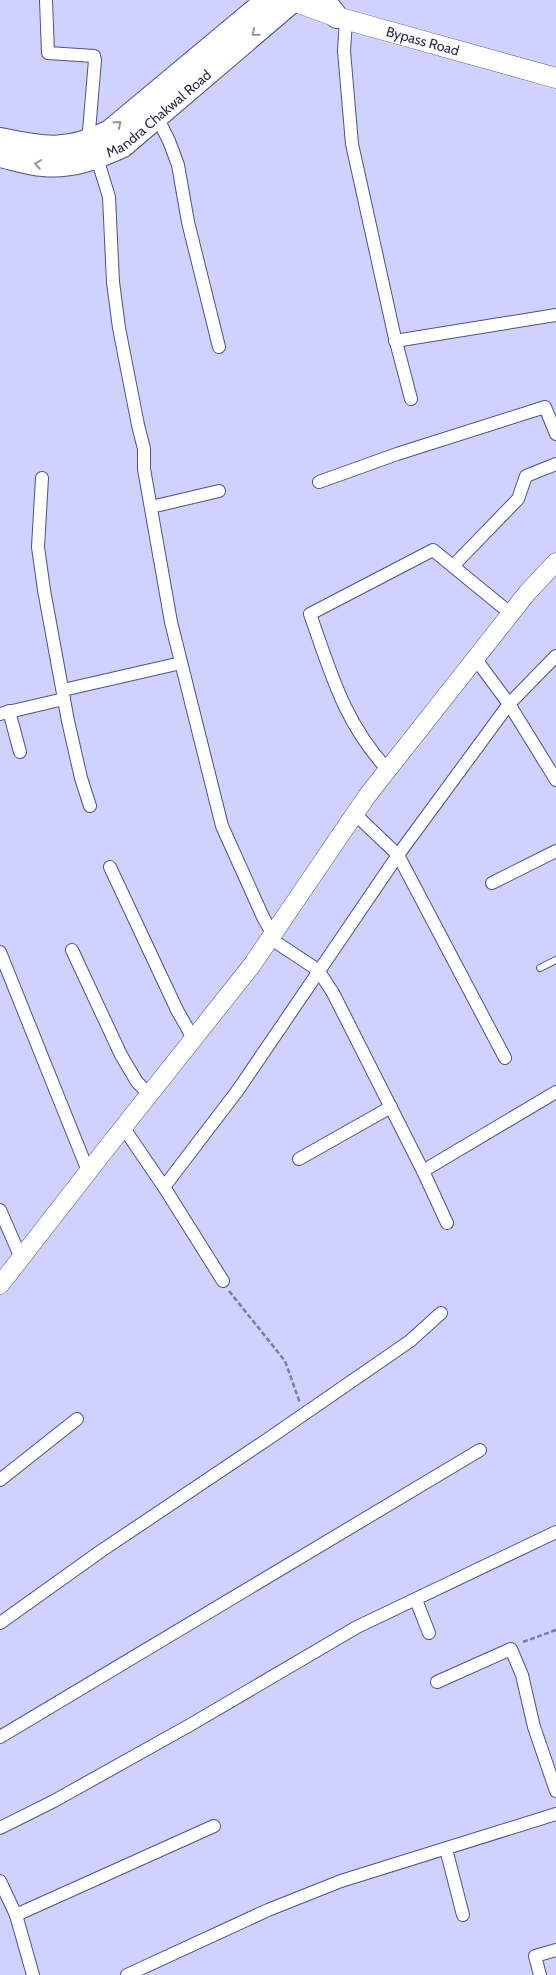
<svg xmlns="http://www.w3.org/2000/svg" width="556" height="1975" font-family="Cabin,sans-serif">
	<rect width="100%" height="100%" fill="#ced2fd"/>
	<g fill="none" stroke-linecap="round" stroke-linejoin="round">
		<defs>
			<path id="lane" d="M540,968l16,-8"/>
			<g id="street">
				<path d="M46,0l2,53 46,3 1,4 -6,71 -5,11"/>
				<path d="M346,20l-2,31 8,93 42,190 17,65"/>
				<path d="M157,117l12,24 9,24 10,57 31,125"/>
				<path d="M97,158l12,39 4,85 6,46 19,97 6,24v20l27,153 51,204 41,91 10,18"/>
				<path d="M395,341l161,-26"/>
				<path d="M42,478l-4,69 6,43 24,131 13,57 9,28"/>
				<path d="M319,482l78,-28 148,-47 11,27"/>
				<path d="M151,507l68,-16"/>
				<path d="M453,566l65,-67 8,-23 30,-12"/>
				<path d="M475,658l34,46 47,76"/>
				<path d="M63,690l118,-27"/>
				<path d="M9,711l11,41"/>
				<path d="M0,714l64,-15"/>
				<path d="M388,770c-44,-47 -57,-97 -78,-156l123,-64 77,63"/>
				<path d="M355,814l43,41 107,203"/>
				<path d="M110,867l67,143 17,30"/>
				<path d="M492,883l64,-32"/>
				<path d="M271,939l47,31 15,23 90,178 24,52"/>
				<path d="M72,950l49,105 16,27 13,13"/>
				<path d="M0,952l88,219"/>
				<path d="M123,1127l41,60 59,94"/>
				<path d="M299,1159l92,-52"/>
				<path d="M423,1171l133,-79"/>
				<path d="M164,1187l74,-97 160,-235 111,-151 47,-48"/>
				<path d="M0,1210l21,48"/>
				<path d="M0,1480l77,-61"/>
				<path d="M416,1600l13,33"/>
				<path d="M0,1623l101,-72 167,-112 142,-98 31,-28"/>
				<path d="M437,1682l74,-33 11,26 12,52 22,64"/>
				<path d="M0,1737l480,-287"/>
				<path d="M0,1828l54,-27 136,-76 167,-98 199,-95"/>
				<path d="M446,1849l17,66"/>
				<path d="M0,1881l16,34 17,60"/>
				<path d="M16,1915l198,-89"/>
				<path d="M127,1975l141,-65 73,-29 215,-67"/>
				<path d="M540,1975l-5,-19 21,-6"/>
			</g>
			<path id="secondary" d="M0,1285l102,-131 150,-189 115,-169 160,-203 29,-31"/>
			<g id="primary">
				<path id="s1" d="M291,0l46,17 219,61"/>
			</g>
			<g id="highway">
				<path d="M324,0l13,17"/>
				<path d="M0,139c46,9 67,14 110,-8l157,-131"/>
				<path id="s2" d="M0,156c14,3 29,8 43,9 29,3 54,-7 80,-19l171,-146"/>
			</g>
		</defs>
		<use href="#lane" stroke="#4f508e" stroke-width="8"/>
		<use href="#street" stroke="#4f508e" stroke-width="14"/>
		<use href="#secondary" stroke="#4f508e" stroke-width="19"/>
		<use href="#primary" stroke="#4f508e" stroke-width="21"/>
		<use href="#highway" stroke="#4f508e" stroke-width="24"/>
		<g stroke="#7b7da0" stroke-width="2.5" stroke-dasharray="5 2.5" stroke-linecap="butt">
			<path d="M229,1291l56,70 15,42"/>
			<path d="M523,1642l33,-12"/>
		</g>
		<use href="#lane" stroke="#fff" stroke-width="6"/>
		<use href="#street" stroke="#fff" stroke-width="12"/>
		<use href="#secondary" stroke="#fff" stroke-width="18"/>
		<use href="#primary" stroke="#fff" stroke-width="20"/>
		<use href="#highway" stroke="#fff" stroke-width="22"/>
	</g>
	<defs><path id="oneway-chevron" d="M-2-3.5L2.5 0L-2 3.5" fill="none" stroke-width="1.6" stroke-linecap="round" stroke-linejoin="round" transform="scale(1.25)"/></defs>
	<g stroke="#9696a4">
		<use href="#oneway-chevron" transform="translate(255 33) rotate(139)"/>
		<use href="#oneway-chevron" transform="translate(118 124) rotate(-40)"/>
		<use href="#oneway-chevron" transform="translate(38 164) rotate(-171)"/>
	</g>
	<g text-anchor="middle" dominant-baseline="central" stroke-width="4" stroke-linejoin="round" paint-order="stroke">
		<g font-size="14" fill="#2c2d49" stroke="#f5f6fd">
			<text stroke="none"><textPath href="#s1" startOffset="138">Bypass Road</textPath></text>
			<text stroke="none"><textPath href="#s2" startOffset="175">Mandra Chakwal Road</textPath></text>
		</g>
	</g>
</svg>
